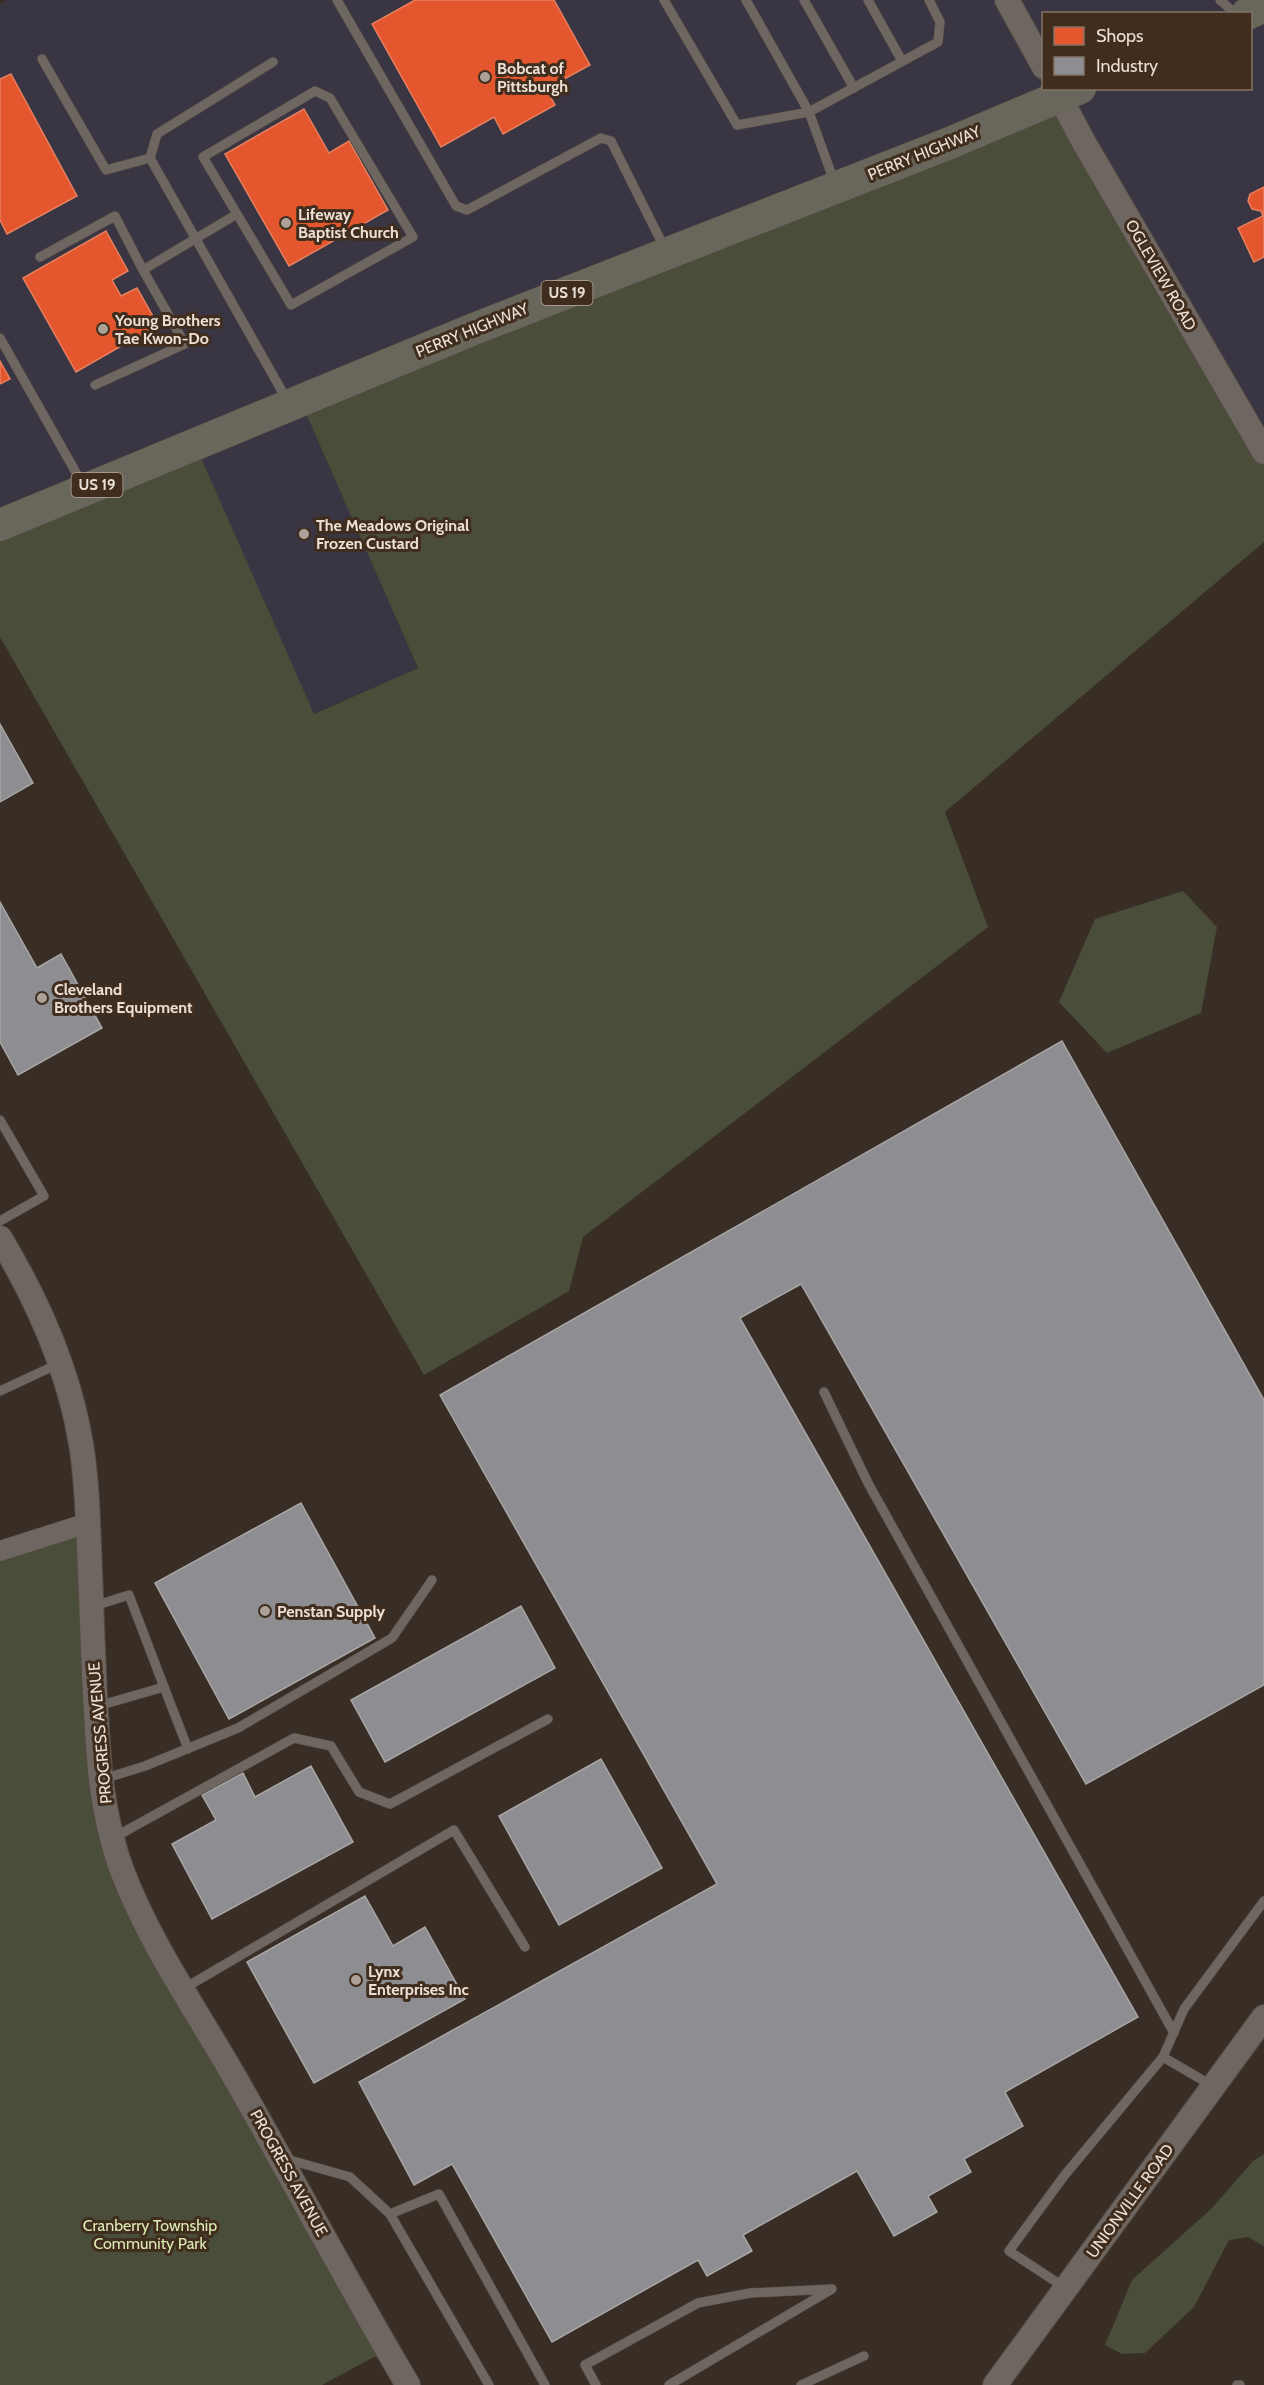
<svg xmlns="http://www.w3.org/2000/svg" width="1264" height="2385" font-family="Cabin,sans-serif">
	<rect width="100%" height="100%" fill="#382e25"/>
	<path fill="#3a3542" fill-rule="evenodd" d="M7,0h1257v452l-964,-52 118,268 -105,46 -118,-270 -195,81v-521zM1044,14h206v74h-206z"/>
	<g fill="#494d3a">
		<path d="M1060,97l204,355v90l-319,270 43,115 -405,310 -14,54 -145,84 -424,-738v-112l195,-81 119,270 104,-46 -118,-268z"/>
		<path d="M1183,891l34,36 -16,86 -94,40 -48,-51 36,-83z"/>
		<path d="M88,1523l25,315 274,512 -65,35h-322v-834z"/>
		<path d="M1264,2154v92l-16,-9 -19,3 -35,67 -49,46 -23,1 -17,-9 27,-65 80,-72 41,-47z"/>
	</g>
	<g fill="#e4572e" stroke="#e68060" stroke-width="1.5">
		<path d="M415,0h139l36,65 -44,24 9,16 -52,29 -9,-17 -53,30 -69,-123z"/>
		<path d="M11,74l66,122 -70,38 -7,-14v-141z"/>
		<path d="M304,109l25,44 20,-12 39,69 -99,56 -64,-112z"/>
		<path d="M1264,187v70l-10,5 -16,-34 25,-12 -2,-5 -9,-2 -4,-8 2,-7z"/>
		<path d="M106,231l22,40 -16,9 9,16 16,-8 21,37 -82,47 -53,-94z"/>
		<path d="M0,361l10,18 -10,5z"/>
	</g>
	<g fill="#8d8d92" stroke="#a9a6a6" stroke-width="1.5">
		<path d="M0,724l33,59 -33,19z"/>
		<path d="M0,902l37,66 24,-14 41,74 -84,47 -18,-33z"/>
		<path d="M1062,1041l202,359v285l-178,99 -285,-500 -61,34 398,699 -133,75 18,34 -59,33 7,13 -43,24 9,16 -43,24 -37,-65 -114,64 9,16 -45,25 -9,-16 -146,82 -100,-178 -38,21 -55,-103 358,-198 -277,-489z"/>
		<path d="M301,1503l74,135 -146,81 -74,-136z"/>
		<path d="M521,1606l34,62 -170,94 -34,-62z"/>
		<path d="M601,1759l61,109 -103,57 -60,-109z"/>
		<path d="M311,1766l42,76 -141,77 -40,-75 44,-24 -14,-25 41,-22 12,24z"/>
		<path d="M365,1896l28,50 32,-19 40,72 -151,84 -67,-121z"/>
	</g>
	<g fill="none" stroke-linecap="round" stroke-linejoin="round">
		<defs>
			<g id="service">
				<path d="M337,0l119,206 11,4 134,-72 10,3 54,108"/>
				<path d="M664,0l73,125 72,-13 26,72"/>
				<path d="M746,0l63,112 129,-70 2,-20 -11,-22"/>
				<path d="M804,0l50,88"/>
				<path d="M868,0l34,61"/>
				<path d="M1220,0l16,14"/>
				<path d="M42,59l64,111 44,-12"/>
				<path d="M273,62l-116,72 -7,24 137,242"/>
				<path d="M40,257l75,-41 28,54"/>
				<path d="M0,338l83,147"/>
				<path d="M95,385l90,-41 -42,-74 94,-56 -34,-57 112,-66 15,7 83,139 -122,68 -54,-91"/>
				<path d="M0,1120l44,76 -44,25"/>
				<path d="M0,1391l58,-27"/>
				<path d="M824,1392l44,91 306,550"/>
				<path d="M94,1606l35,-11 35,92"/>
				<path d="M98,1706l66,-19 24,62"/>
				<path d="M103,1779l42,-13 93,-38 154,-90 40,-58"/>
				<path d="M113,1838l181,-100 37,8 28,46 31,12 158,-85"/>
				<path d="M183,1989l271,-159 71,117"/>
				<path d="M1163,2057l48,28"/>
				<path d="M286,2159l64,18 40,37 99,171"/>
				<path d="M390,2214l49,-20 106,191"/>
				<path d="M1064,2287l-55,-36 55,-75 99,-119 21,-48 80,-108"/>
				<path d="M596,2385l-11,-20 113,-62 52,-10 82,-4 -163,96"/>
				<path d="M801,2385l63,-29"/>
				<path d="M1237,2385h3"/>
			</g>
			<path id="minor" d="M0,1551l88,-28"/>
			<g id="tertiary">
				<path d="M1007,0l37,67"/>
				<path d="M1055,88l28,53 181,311"/>
				<path d="M0,1238c38,63 69,133 81,206 7,42 7,85 9,127 3,70 4,140 11,209 4,30 10,60 20,88 30,80 81,150 122,224 55,97 108,197 165,293"/>
				<path d="M995,2385l269,-368"/>
			</g>
			<g id="primary">
				<path d="M1247,14l17,-8"/>
				<path d="M0,525l474,-196 476,-186 130,-55"/>
			</g>
		</defs>
		<use href="#service" stroke="#534a42" stroke-width="10"/>
		<use href="#minor" stroke="#534a42" stroke-width="21"/>
		<use href="#tertiary" stroke="#534a42" stroke-width="26"/>
		<use href="#primary" stroke="#534a42" stroke-width="33"/>
		<use href="#service" stroke="#6e6660" stroke-width="9"/>
		<use href="#minor" stroke="#6e6660" stroke-width="20"/>
		<use href="#tertiary" stroke="#6e6660" stroke-width="24"/>
		<use href="#primary" stroke="#69665b" stroke-width="32"/>
	</g>
	<g fill="#aca197" stroke="#402d1d" stroke-width="2">
		<circle cx="485" cy="77" r="6"/>
		<circle cx="286" cy="223" r="6"/>
		<circle cx="103" cy="329" r="6"/>
		<circle cx="304" cy="534" r="6"/>
		<circle cx="42" cy="998" r="6"/>
		<circle cx="265" cy="1611" r="6"/>
		<circle cx="356" cy="1980" r="6"/>
	</g>
	<g text-anchor="middle" dominant-baseline="central" stroke-width="6" stroke-linejoin="round" paint-order="stroke">
		<g fill="#402d1d" stroke="#b8aa9e" stroke-width="1.5">
			<rect x="541.5" y="281" width="51" height="24" rx="4.5"/>
			<rect x="71.5" y="473" width="51" height="24" rx="4.5"/>
		</g>
		<g font-size="15" font-weight="bold" fill="#ebdfd5">
			<text x="567" y="293">US 19</text>
			<text x="97" y="485">US 19</text>
		</g>
		<g font-size="16" font-weight="bold" fill="#ebdfd5" stroke="#402d1d" text-anchor="start">
			<text x="497" y="68">Bobcat of<tspan x="497" dy="18">Pittsburgh</tspan></text>
			<text x="298" y="214">Lifeway<tspan x="298" dy="18">Baptist Church</tspan></text>
			<text x="115" y="320">Young Brothers<tspan x="115" dy="18">Tae Kwon-Do</tspan></text>
			<text x="316" y="525">The Meadows Original<tspan x="316" dy="18">Frozen Custard</tspan></text>
			<text x="54" y="989">Cleveland<tspan x="54" dy="18">Brothers Equipment</tspan></text>
			<text x="277" y="1611">Penstan Supply</text>
			<text x="368" y="1971">Lynx<tspan x="368" dy="18">Enterprises Inc</tspan></text>
		</g>
		<g font-size="16" fill="#ebdfd5" stroke="#402d1d">
			<text transform="translate(924 153) rotate(-22)">PERRY HIGHWAY</text>
			<text transform="translate(1161 275) rotate(60)">OGLEVIEW ROAD</text>
			<text transform="translate(472 330) rotate(-22)">PERRY HIGHWAY</text>
			<text transform="translate(100 1733) rotate(-95)">PROGRESS AVENUE</text>
			<text transform="translate(289 2173) rotate(61)">PROGRESS AVENUE</text>
			<text transform="translate(1130 2201) rotate(-54)">UNIONVILLE ROAD</text>
		</g>
		<g font-size="16" fill="#dbebb3" stroke="#402d1d">
			<text x="150" y="2225">Cranberry Township<tspan x="150" dy="18">Community Park</tspan></text>
		</g>
	</g>
	<rect x="1042" y="12" width="210" height="78" fill="#402d1d" stroke="#847467" stroke-width="1.5"/>
	<rect x="1054" y="27" width="30" height="18" fill="#e4572e" stroke="#847467" stroke-width="1.5"/>
	<text x="1096" y="42" font-size="18" fill="#ebdfd5">Shops</text>
	<rect x="1054" y="57" width="30" height="18" fill="#8d8d92" stroke="#847467" stroke-width="1.5"/>
	<text x="1096" y="72" font-size="18" fill="#ebdfd5">Industry</text>
</svg>
